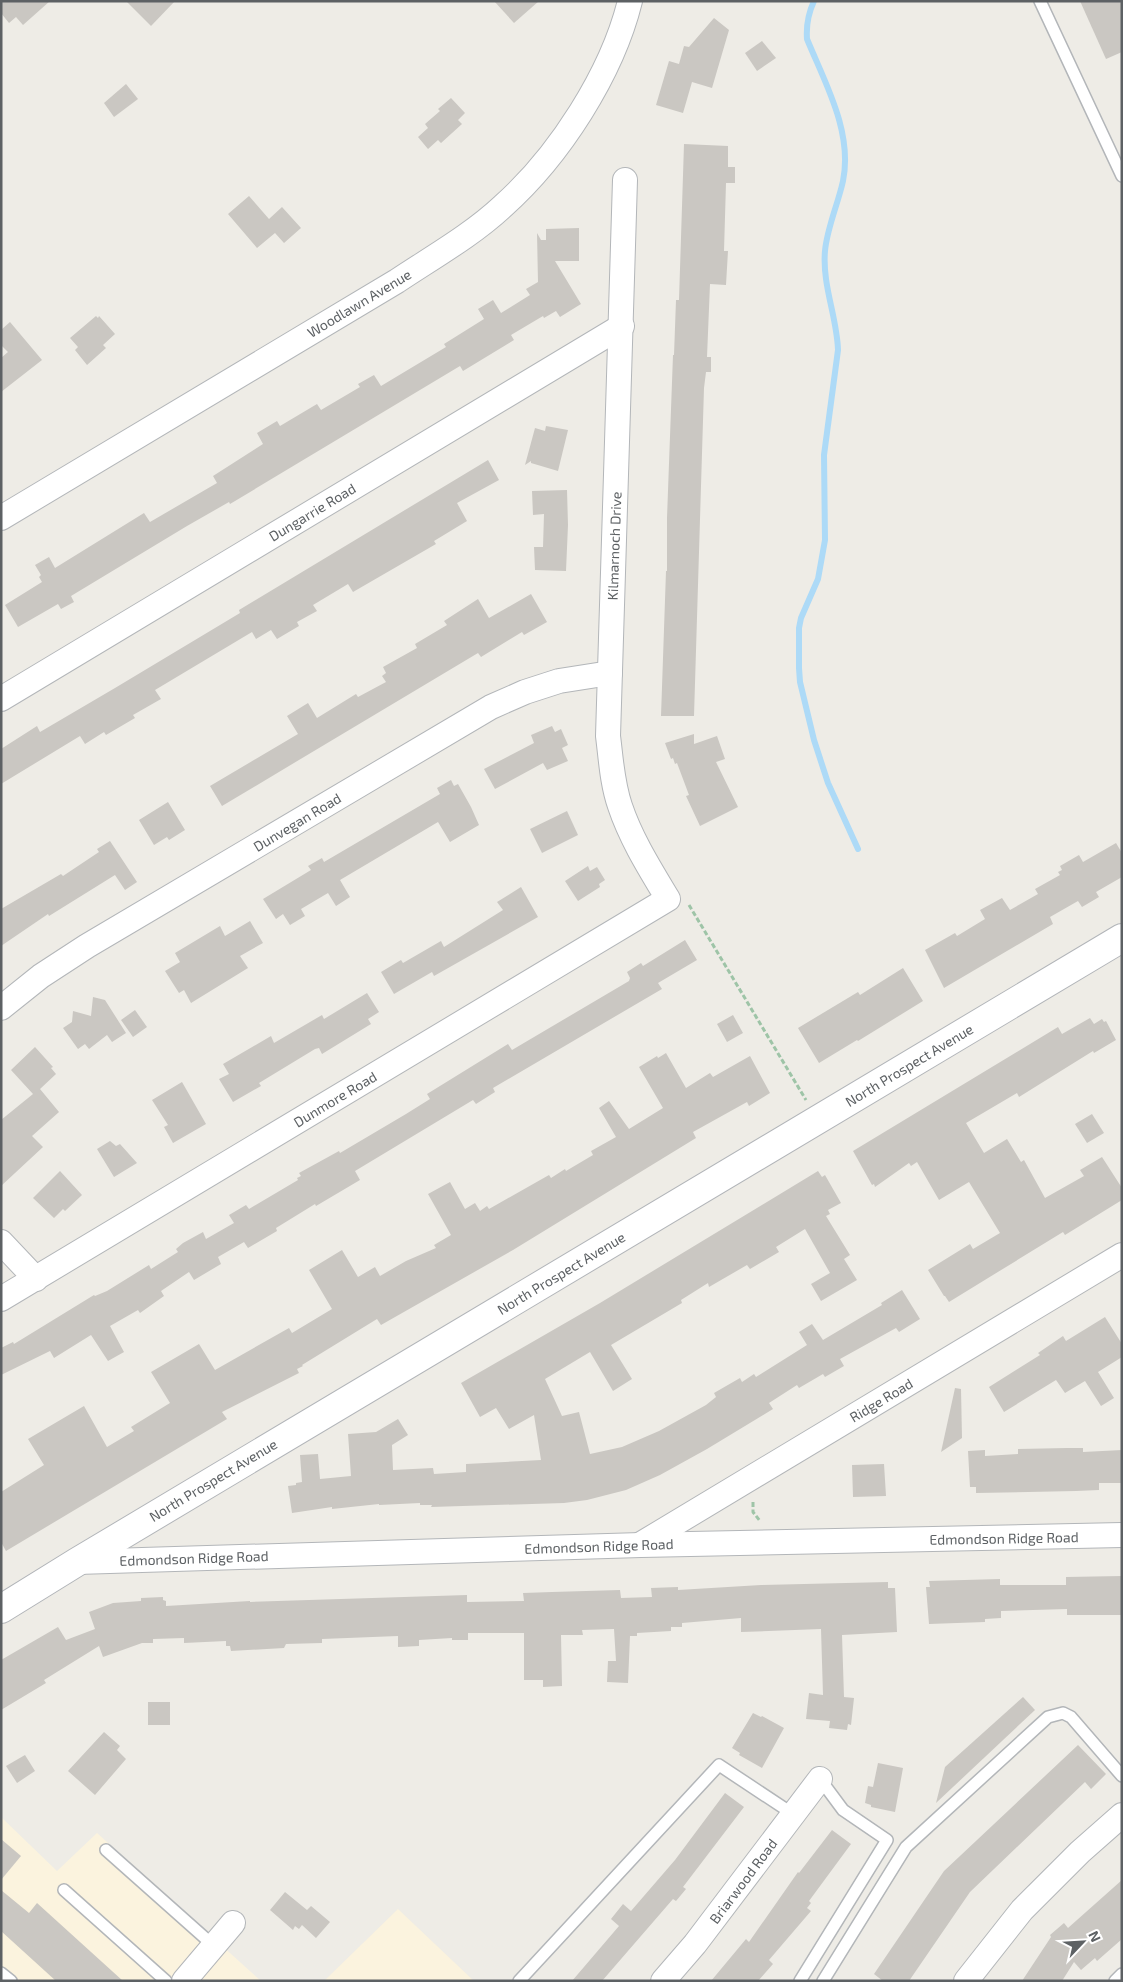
<svg xmlns="http://www.w3.org/2000/svg" width="1123" height="1982" font-family="'Exo 2',sans-serif">
	<rect width="100%" height="100%" fill="#eeece6"/>
	<g fill="#fbf3de">
		<path d="M1,1817l56,54 40,-38 164,148h-259z"/>
		<path d="M398,1909l76,72h-150z"/>
	</g>
	<g fill="none" stroke-linecap="round" stroke-linejoin="round">
		<path stroke="#addaf7" stroke-width="6" d="M814,1c-6,13 -8,24 -7,38 18,44 46,93 36,142 -5,23 -16,47 -18,70 -3,34 12,66 13,99l-14,105 1,85 -7,39 -17,39 -2,10v40l1,14 14,58 14,43 30,66"/>
	</g>
	<g fill="#cac7c2">
		<path d="M1,1h49l-27,24 -7,-8 -7,6 -8,-10z"/>
		<path d="M126,1h49l-24,25z"/>
		<path d="M494,1h45l-25,22z"/>
		<path d="M1080,1h42v51l-16,7z"/>
		<path d="M714,18l15,12 -17,58 -20,-6 -9,31 -27,-8 13,-44 10,3 5,-18 5,1z"/>
		<path d="M762,41l14,17 -19,13 -12,-18z"/>
		<path d="M126,84l12,15 -24,18 -10,-14z"/>
		<path d="M451,98l14,15 -7,7 4,4 -21,19 -3,-3 -10,9 -10,-12 10,-9 -3,-4 15,-13 -2,-2z"/>
		<path d="M684,144l44,2v21h7v16h-9l-2,68h4l-2,34 -16,-1 -3,73h4v15h-5l-2,16 -10,328h-33l5,-145h1v-53l6,-163h1l2,-55h3z"/>
		<path d="M249,196l20,23 13,-12 19,21 -17,15 -9,-10 -18,15 -29,-34z"/>
		<path d="M579,228v33h-24l26,43 -21,13 -4,-6 -12,7 -1,-2 -32,19 3,5 -51,31 -3,-5 -230,138 -1,-2 -42,24 -116,70 3,6 -13,7 -3,-5 -40,23 -13,-22 37,-23 -3,-5 2,-2 -6,-10 14,-8 6,11 89,-55 6,9 67,-39 -4,-7 50,-32 -6,-11 20,-12 3,5 37,-22 4,6 39,-23 -2,-3 16,-9 7,11 65,-39 -2,-3 40,-25 -6,-10 15,-9 8,13 29,-18 -4,-6 12,-7 -1,-49 4,7h5v-11z"/>
		<path d="M96,316l2,2 1,-2 16,18 -12,11 3,3 -19,17 -12,-15 3,-3 -8,-9z"/>
		<path d="M10,322l32,38 -41,32v-34l7,-6 -7,-7v-15z"/>
		<path d="M546,426l22,4 -10,41 -27,-8v-2l-6,4 10,-37 10,3z"/>
		<path d="M488,460l11,20 -42,23 10,18 -33,20 2,3 -83,48 -5,-8 -35,21 4,6 -20,11 2,4 -22,13 -6,-9 -15,9 -4,-7 -97,58 6,9 -28,16 2,3 -29,17 -2,-3 -19,12 -5,-8 -79,48v-35l36,-23 3,6 75,-44 125,-75 -1,-3z"/>
		<path d="M567,490l1,35 -2,46 -31,-1 -1,-23h9l1,-33 -11,1 -1,-24z"/>
		<path d="M531,594l16,28 -23,13 -2,-3 -41,25 -3,-4 -256,153 -12,-20 88,-52 -11,-18 21,-13 9,15 39,-24 2,3 28,-15 -4,-6 4,-3 -3,-6 34,-19 -2,-4 32,-19 -3,-4 34,-22 11,19z"/>
		<path d="M552,726l3,6 6,-3 7,16 -6,3 6,13 -21,9 -4,-7 -48,26 -11,-20 50,-26 -3,-8z"/>
		<path d="M694,734v10l23,-8 8,23 -9,3 22,45 -38,19 -14,-30 3,-1 -12,-32 -2,1 -2,-6 -2,1 -6,-16z"/>
		<path d="M451,780l3,6 4,-2 13,23 8,18 -29,17 -12,-20 -98,58 10,17 -14,9 -8,-13 -27,16 4,7 -15,9 -7,-11 -7,5 -13,-20 48,-29 -3,-4 14,-8 2,4 116,-68 -3,-6z"/>
		<path d="M168,802l17,28 -16,10 -2,-3 -13,8 -15,-25z"/>
		<path d="M567,811l11,24 -36,18 -12,-24z"/>
		<path d="M110,841l27,41 -12,8 -10,-15 -66,41 -1,-2 -47,32v-37l60,-35 2,2 36,-24 -2,-3z"/>
		<path d="M1116,843l6,10v24l-26,15 3,5 -17,10 -4,-6 -28,16 3,7 -109,64 -19,-38 30,-17 2,3 28,-17 -5,-9 22,-12 8,12 28,-16 -3,-5 25,-14 -2,-3 4,-2 -2,-4 19,-11 4,7z"/>
		<path d="M588,866l2,5 7,-4 8,13 -6,4 1,3 -22,14 -13,-20z"/>
		<path d="M521,887l17,30 -104,59 -2,-4 -38,22 -13,-22 20,-12 2,3 38,-22 3,6 59,-37 -6,-8z"/>
		<path d="M250,921l13,22 -23,13 8,12 -57,35 -7,-13 -5,3 -14,-22 15,-9 -5,-9 45,-27 5,10z"/>
		<path d="M685,940l12,20 -39,23 4,6 -169,99 2,4 -19,12 -3,-4 -118,71 5,9 -44,26 -1,-2 -39,24 1,3 -29,17 -4,-6 -26,15 3,7 -27,16 -5,-8 -28,19 3,5 -24,17 -2,-3 -28,16 14,26 -16,9 -17,-26 -37,23 -4,-7 -49,24v-27l12,-6 1,2 80,-49 1,1 12,-5 42,-26 2,4 27,-17 -2,-3 7,-6 20,-11 3,7 28,-16 -5,-8 17,-10 3,4 49,-29 -1,-2 4,-2 -2,-3 40,-22 1,2 66,-39 24,-15 -3,-5 81,-50 4,6 117,-69 1,-3 -3,-6 14,-9 2,3z"/>
		<path d="M903,968l20,33 -65,40 -1,-1 -38,23 -21,-35 60,-36 2,3z"/>
		<path d="M367,993l12,19 -11,7 3,5 -49,30 -3,-6 -4,1 -56,34 2,3 -28,16 -14,-23 10,-5 -6,-10 48,-28 3,7 48,-28 2,4z"/>
		<path d="M93,997l12,3 21,33 -14,9 -5,-7 -18,14 -4,-5 -7,5 -15,-21 9,-6 1,-11 18,5z"/>
		<path d="M135,1010l12,17 -14,10 -12,-17z"/>
		<path d="M733,1015l10,18 -16,9 -10,-18z"/>
		<path d="M1090,1018l4,6 8,-5 2,3 2,-1 10,19 -22,13 -1,-2 -74,46 -2,-4 -51,30 18,30 23,-14 14,23 3,-2 21,38 39,-22 -4,-6 22,-13 20,31v12l-57,35 -2,-3 -114,70 -4,-6h-1l-16,-26 42,-26 3,5 27,-16 -31,-51 -30,18 -22,-38 -6,4 -2,-3 -34,24 -1,-3 -2,1 -19,-34 205,-124 4,7z"/>
		<path d="M35,1047l18,20 -2,1 5,6 -16,15 19,23 -27,24 11,11 -42,39v-66l32,-26 -22,-24z"/>
		<path d="M666,1053l20,35 24,-15 3,4 37,-21 20,37 -21,13 -2,-4 -54,30 3,6 -183,112 -132,75 -4,-6 -75,46 1,1 -6,3 2,4 -77,39 5,7 -221,132 -5,-9v-50l43,-27 -16,-26 56,-33 23,41 27,-16 -3,-4 39,-24 -19,-31 48,-28 16,26 74,-42 3,5 40,-24 -23,-39 33,-20 16,27 17,-10 5,9 26,-15 30,-13 -2,-3 17,-10 -23,-41 22,-12 15,27 10,-6 5,8 7,-5 2,3 60,-34 2,3 14,-9 1,2 27,-16 -2,-4 25,-14 -17,-29 10,-7 20,28 34,-21 -24,-41 18,-11 1,2z"/>
		<path d="M182,1082l24,42 -33,19 -9,-16 4,-2 -16,-25z"/>
		<path d="M1092,1114l12,19 -17,10 -12,-19z"/>
		<path d="M110,1141l6,5 4,-2 17,19 -23,14 -17,-28z"/>
		<path d="M60,1171l22,24 -17,16 -2,-2 -9,9 -21,-20z"/>
		<path d="M818,1171l4,6 3,-2 16,28 -13,7 2,4 -4,2 24,39 -6,4 13,21 -36,21 -10,-17 19,-11 -25,-44 -29,18 3,5 -29,17 -3,-4 -38,22 -1,-4 -27,17 1,3 -71,42 21,34 -19,12 -23,-39 -45,27 17,37 17,-4 11,42 32,-7 37,-16 47,-26 10,-8 -2,-4 26,-15 2,4 12,-8 2,3 51,-32 -8,-13 13,-8 11,16 59,-35 -1,-2 21,-13 18,29 -21,13 -3,-4 -56,31 4,7 -19,11 -2,-3 -24,14 -2,-3 -28,18 4,6 -66,40 -47,26 -34,15 -39,10 -23,3 -133,4 1,-2h-12v-2l-41,2v-1l-47,5v-2l-40,6 -4,-27 8,-1v-2l6,-1 -2,-27 18,-1 2,25 31,-3 -3,-42 28,-2 22,-13 10,16 -16,10 1,25 40,-2 1,6 32,-2v-8l75,-4 -7,-45 -25,14 -13,-21 -16,9 -19,-34 139,-80z"/>
		<path d="M1105,1317l17,27v13l-24,15 16,26 -13,8 -16,-25 -20,12 -9,-13 -52,32 -15,-25 51,-32 -2,-2 25,-17 3,5z"/>
		<path d="M955,1388l6,1 1,49 -21,14z"/>
		<path d="M1067,1448h16v4l39,-2v33h-23v7l-23,1 -100,2v-6h-6l-2,-36 17,-1v6l33,-2v-5z"/>
		<path d="M884,1464l2,32 -33,1 -1,-32z"/>
		<path d="M1122,1576v39h-55v-6l-66,2v7l-16,1v3l-56,2 -3,-37h4l-1,-6 71,-2v6h66v-8z"/>
		<path d="M888,1582v6h7l2,44 -55,3 2,62 10,1 -3,27 -3,-1 -1,6 -18,-2 1,-7 -24,-2 3,-26 14,2 -2,-66 -80,3v-14l-59,5v4h-11v4l-34,2v3h-7l-2,47 -21,-1 1,-21h8l-2,-32 -32,1 1,5h-22l1,51 -19,1v-7h-19v-47h-56v7h-16v-2l-33,2v6l-21,1v-11l-76,3v4l-36,1 -2,4 -53,3 -1,-5h-4v-5l-42,2v-5l-31,1v4h-11l-39,14 -4,-11 -55,34 2,3 -45,27v-50l57,-33 8,13 29,-11 -6,-17 24,-9 28,-2v-3l22,-1v3l3,1v5l84,-5v1l217,-7v7l57,-1 -1,-8 29,-1 68,-2 1,8 31,-1 -1,-9 27,-1v3l83,-5z"/>
		<path d="M1023,1697l12,13 -99,93 9,-36z"/>
		<rect x="148" y="1702" width="22" height="23"/>
		<path d="M753,1713l8,4 1,-1 22,12 -22,40 -23,-13 1,-2 -8,-5z"/>
		<path d="M104,1732l16,14 -3,4 9,9 -31,36 -27,-24z"/>
		<path d="M1078,1745l28,29 -15,15 -6,-7 -115,110 -61,89h-26l-9,-7 70,-103z"/>
		<path d="M25,1755l10,16 -18,12 -11,-17z"/>
		<path d="M878,1763l25,5 -8,44 -24,-5v-2l-6,-2 3,-17 5,1z"/>
		<path d="M725,1793l19,14 -61,80 3,2 -10,12 -3,-2 -71,82h-30l47,-55 -8,-7 12,-15 8,7 44,-51z"/>
		<path d="M832,1830l19,14 -42,57 2,2 -4,5 4,3 -42,49 4,4 -15,17h-47l35,-42 3,3 49,-70 1,1z"/>
		<path d="M1,1839l20,17 -20,24z"/>
		<path d="M1122,1880v59l-25,22 -2,-3 -14,12 -7,-8 -12,19h-40l29,-44 -1,-2 14,-12 4,5z"/>
		<path d="M1,1890l28,23 8,-10 86,78h-67l-55,-50z"/>
		<path d="M285,1892l22,18 4,-4 19,16 -14,16 -14,-13 -3,4 -4,-3 -2,4 -23,-20z"/>
	</g>
	<g fill="none" stroke-linecap="round" stroke-linejoin="round">
		<defs>
			<g id="lane">
				<path d="M1040,1l82,175"/>
				<path d="M106,1850l108,96"/>
				<path d="M64,1890l102,91"/>
				<path d="M1,1973l10,8"/>
				<path d="M519,1981l200,-216 74,49"/>
				<path d="M800,1981l87,-141 -44,-30 -23,-31"/>
				<path d="M823,1981l83,-134 142,-130 15,-4 8,4 51,59"/>
				<path d="M1115,1981l7,-7"/>
			</g>
			<g id="street">
				<path d="M1,518l396,-237c36,-24 75,-46 106,-75 56,-50 109,-132 127,-205"/>
				<path d="M1,699l621,-373"/>
				<path d="M1,1008l40,-32 46,-30 404,-239 34,-15 34,-11 51,-8"/>
				<path d="M1,1242l35,37"/>
				<path d="M1,1299l667,-400c-18,-30 -37,-60 -48,-93 -8,-23 -9,-47 -12,-70l17,-556"/>
				<path d="M641,1544l481,-289"/>
				<path d="M77,1562l564,-17 481,-10"/>
				<path d="M184,1981l49,-58"/>
				<path d="M663,1981l32,-37 125,-165"/>
				<path d="M966,1981l56,-71 58,-58 42,-37"/>
			</g>
			<path id="secondary" d="M1,1609l76,-47 1045,-624"/>
		</defs>
		<use href="#lane" stroke="#b3b6b9" stroke-width="14"/>
		<use href="#street" stroke="#b3b6b9" stroke-width="26"/>
		<use href="#secondary" stroke="#b2b5b9" stroke-width="30"/>
		<g stroke="#9ec4a7" stroke-width="3" stroke-dasharray="5 2.5" stroke-linecap="butt">
			<path d="M689,905l117,195"/>
			<path d="M753,1502v10l7,9"/>
		</g>
		<use href="#lane" stroke="#fff" stroke-width="11"/>
		<use href="#street" stroke="#fff" stroke-width="24"/>
		<use href="#secondary" stroke="#fff" stroke-width="28"/>
	</g>
	<g text-anchor="middle" dominant-baseline="central" stroke-width="4" stroke-linejoin="round" paint-order="stroke">
		<g font-size="14" fill="#5d6164" stroke="#fff">
			<text transform="translate(359 303) rotate(-31)">Woodlawn Avenue</text>
			<text transform="translate(312 512) rotate(-31)">Dungarrie Road</text>
			<text transform="translate(614 546) rotate(-88)">Kilmarnoch Drive</text>
			<text transform="translate(297 822) rotate(-31)">Dunvegan Road</text>
			<text transform="translate(909 1065) rotate(-31)">North Prospect Avenue</text>
			<text transform="translate(335 1099) rotate(-31)">Dunmore Road</text>
			<text transform="translate(561 1273) rotate(-31)">North Prospect Avenue</text>
			<text transform="translate(881 1400) rotate(-31)">Ridge Road</text>
			<text transform="translate(213 1480) rotate(-31)">North Prospect Avenue</text>
			<text transform="translate(1004 1538) rotate(-1)">Edmondson Ridge Road</text>
			<text transform="translate(599 1546) rotate(-2)">Edmondson Ridge Road</text>
			<text transform="translate(194 1558) rotate(-2)">Edmondson Ridge Road</text>
			<text transform="translate(743 1881) rotate(-53)">Briarwood Road</text>
		</g>
	</g>
	<rect width="1123" height="1982" fill="none" stroke="#5d6164" stroke-width="5"/>
	<g transform="translate(1083 1942) rotate(65)" stroke="#ffffff" stroke-width="4" paint-order="stroke">
	<path d="M0-4L9 19L0 12L-9 19Z" fill="#5d6164"/>
	<text y="-8" font-size="14" font-weight="bold" text-anchor="middle" fill="#5d6164">N</text>
	</g>
</svg>
